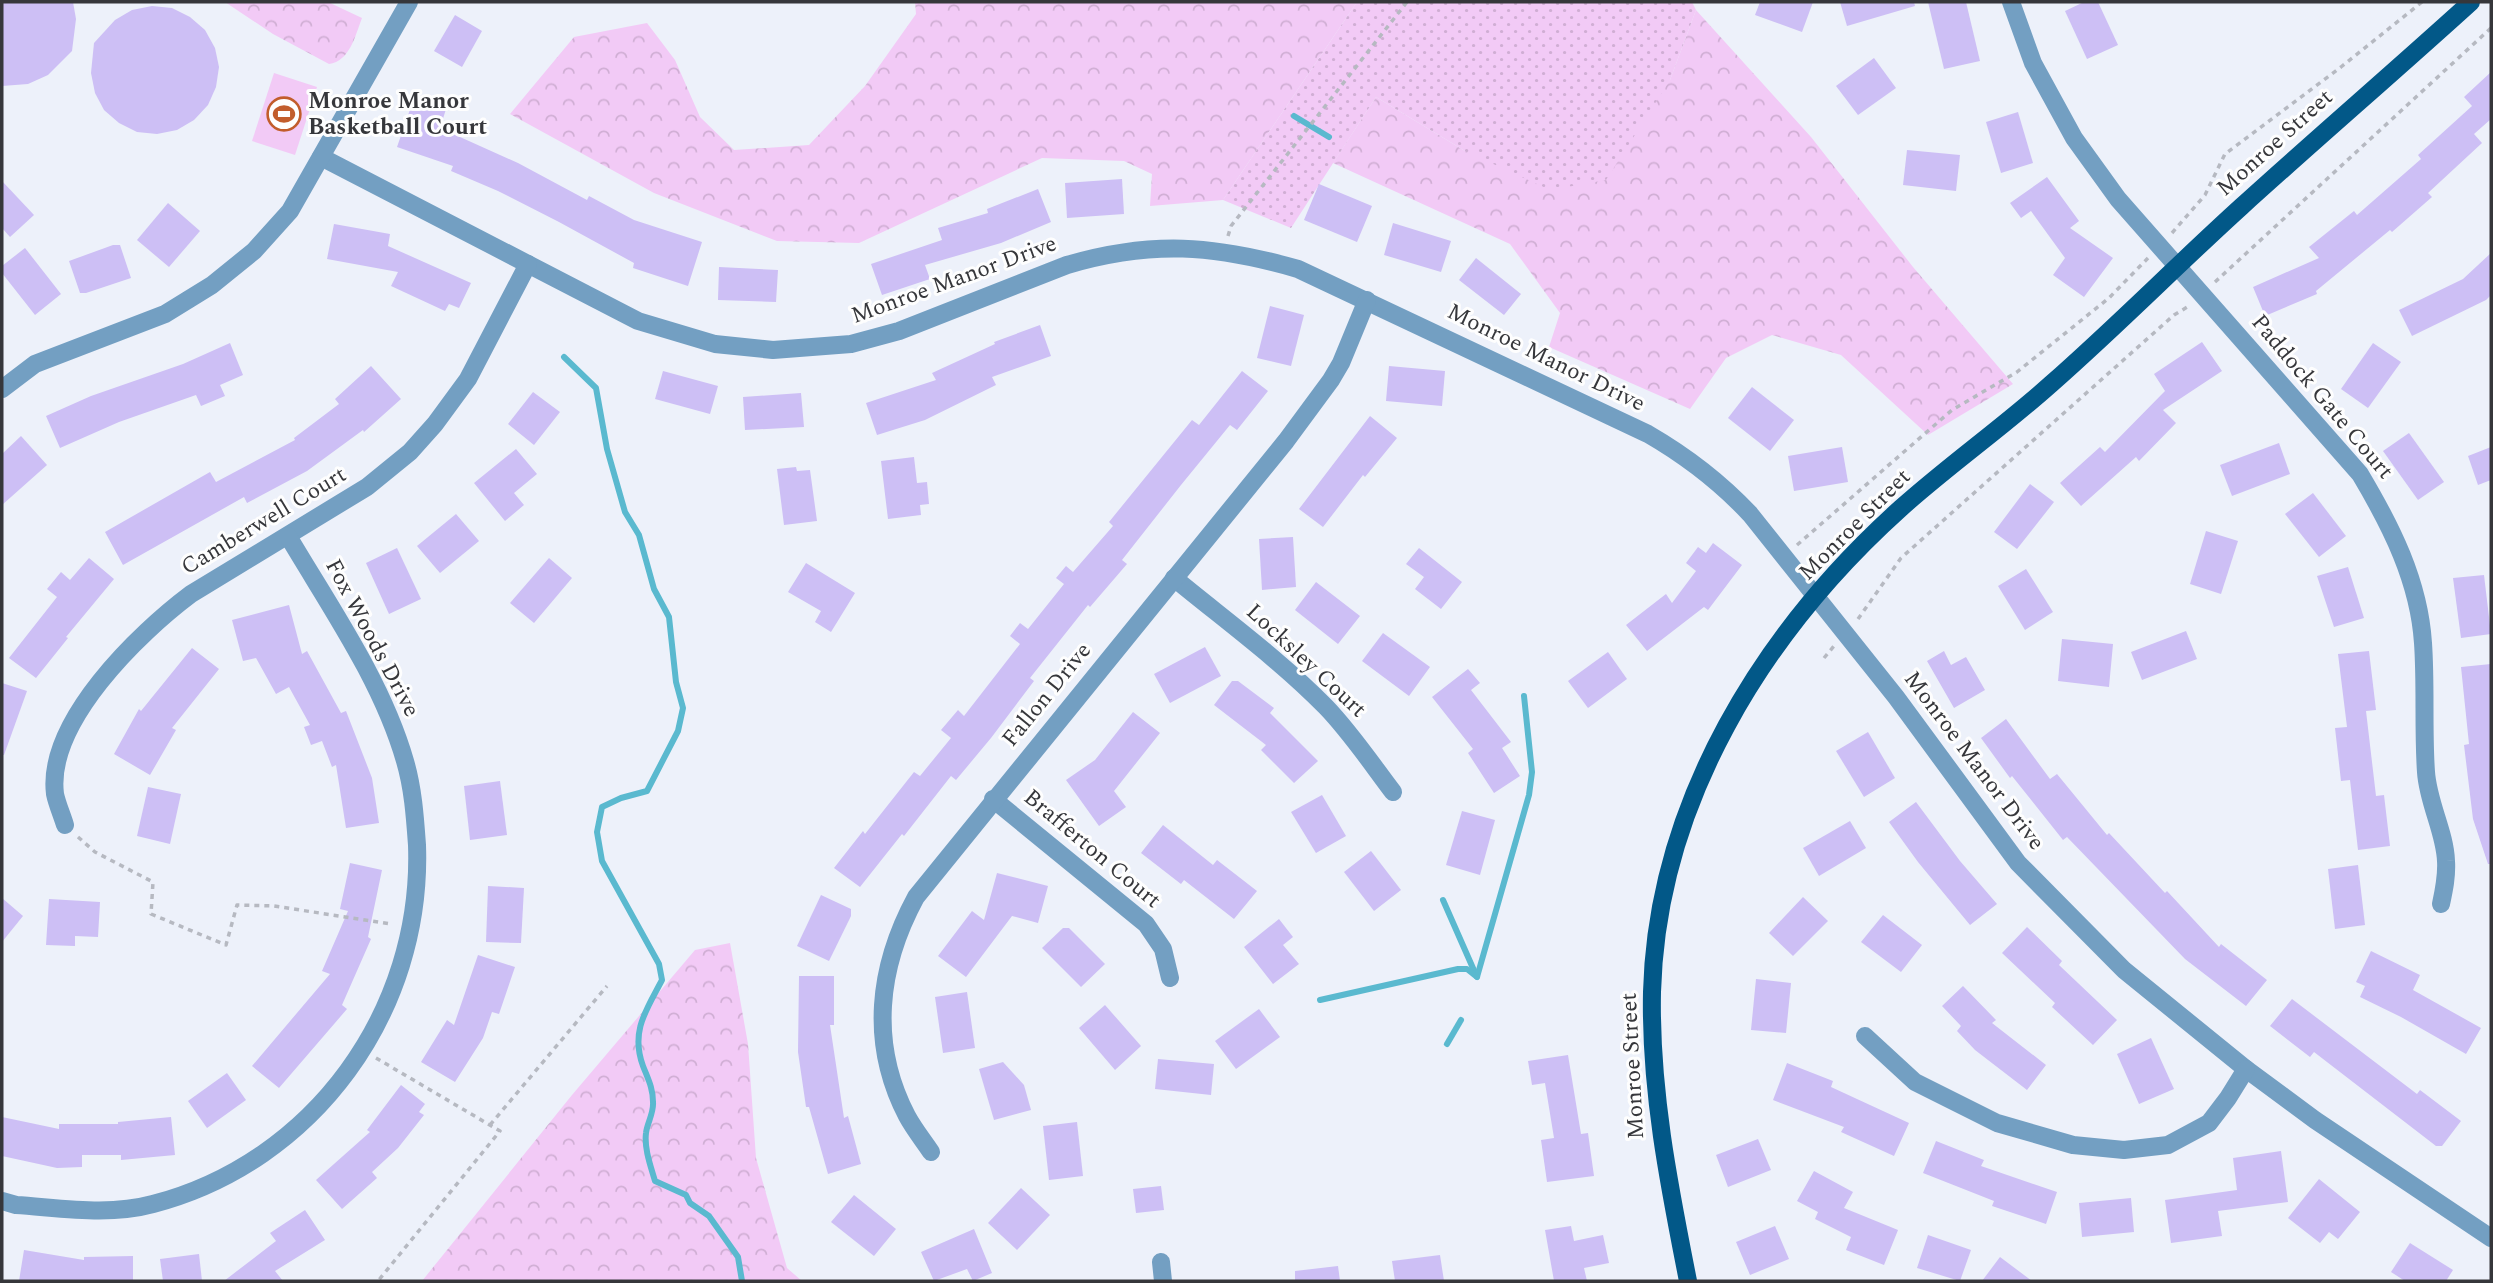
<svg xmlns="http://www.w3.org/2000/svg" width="2493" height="1283" font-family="Spectral,serif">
	<defs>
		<pattern id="forest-crowns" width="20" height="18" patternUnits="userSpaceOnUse" patternTransform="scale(1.75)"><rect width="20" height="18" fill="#f2caf6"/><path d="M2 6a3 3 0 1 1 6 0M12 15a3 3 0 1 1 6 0" fill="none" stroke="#d0aed4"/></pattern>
		<pattern id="park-dots" width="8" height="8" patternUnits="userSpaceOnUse" patternTransform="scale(1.75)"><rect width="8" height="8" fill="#f2caf6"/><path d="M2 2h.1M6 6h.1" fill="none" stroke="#d0aed4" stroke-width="1.8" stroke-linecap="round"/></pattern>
	</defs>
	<rect width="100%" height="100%" fill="#edf1fa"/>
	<path fill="#f2caf6" d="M274,73l43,14 -22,68 -43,-14z"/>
	<g fill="url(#forest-crowns)">
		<path d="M225,2h103l34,16c-7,18 -12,43 -33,46l-56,-30z"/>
		<path d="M915,2h442l-134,198 -73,6 2,-32 -28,-13 -82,-3 -183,85 -82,-2 -123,-48 -144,-79 64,-77 73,-14 28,37 25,57 34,33 75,-5 56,-59 51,-72z"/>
		<path d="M1696,10l115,127 102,130 100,117 -85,51 -87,-80 -69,-20 -46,23 -36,51 -141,-62 11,-34 -50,-69 -177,-81 43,-66 89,54 205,-71z"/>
		<path d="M730,943l18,101 8,114 31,110 15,13h-380l150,-186 123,-145z"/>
	</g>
	<path fill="url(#park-dots)" d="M1357,2h335l4,8 -26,70 -64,100 -56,10 -85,-39 -89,-54 -85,131 -68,-28z"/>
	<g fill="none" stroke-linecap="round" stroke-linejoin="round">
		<g stroke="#5ab9cf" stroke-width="6">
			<path d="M1294,116l35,21"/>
			<path d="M564,357l32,31 11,61 18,63 14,23 15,54 15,28 7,65 7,26 -5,23 -31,60 -26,7 -19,9 -5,25 5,29 57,103 3,16c-15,29 -32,51 -19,86 5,13 10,22 10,36 1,11 -6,21 -7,31 -2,16 5,34 9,48l31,14 4,8 19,13 29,41 4,24"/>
			<path d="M1443,900l33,75"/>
			<path d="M1477,977l52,-182 3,-23 -8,-76"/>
			<path d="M1320,1000l138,-31h9l10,8"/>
			<path d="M1447,1044l14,-24"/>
		</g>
	</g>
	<g fill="#cdbff5">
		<path d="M2,2h71l3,17 -4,32 -24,24 -20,9 -26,2z"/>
		<path d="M1760,2h53l-11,30 -47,-17z"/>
		<path d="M1840,2h74l1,4 -68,20z"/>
		<path d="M1928,2h38l14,59 -36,8z"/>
		<path d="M2084,2h14l20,43 -31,14 -22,-48z"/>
		<path d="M152,6l20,2 18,9 15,13 10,18 4,19 -3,20 -8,18 -14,15 -17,10 -20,4 -20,-2 -18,-9 -15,-13 -9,-17 -4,-20 3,-30 21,-23 17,-10z"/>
		<path d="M455,15l27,16 -20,36 -28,-16z"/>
		<path d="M1874,58l22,30 -38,27 -22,-29z"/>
		<path d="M2491,72v47l-17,15 8,9 -54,50 4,4 -40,35 -2,-2 -74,61 1,3 -52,22 -12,-29 66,-29 -10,-11 45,-36 3,4 64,-56 -3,-4 54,-49 -8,-9z"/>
		<path d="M415,95l32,11 -7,22 78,35 69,37 2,-4 45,24 68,22 -14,44 -55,-18 1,-5 -75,-41 -61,-31 -47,-20 2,-5 -56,-19z"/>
		<path d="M2018,112l15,51 -32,10 -15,-51z"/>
		<path d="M1907,150l53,5 -4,36 -53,-6z"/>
		<path d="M2047,177l32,44 -9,7 43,30 -29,39 -31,-22 12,-17 -34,-47 -10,7 -11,-15z"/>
		<path d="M1122,179l2,35 -57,4 -2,-35z"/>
		<path d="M2,181l32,34 -24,22 -8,-9z"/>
		<path d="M1319,184l53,22 -15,36 -53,-22z"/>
		<path d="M1038,189l13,33 -50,21 -76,22 5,14 -48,16 -11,-31 71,-24 -4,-12 50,-15 -1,-4z"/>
		<path d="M168,203l32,28 -31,36 -32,-27z"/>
		<path d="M1393,223l58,18 -10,31 -57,-17z"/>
		<path d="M334,224l56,10 -2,12 83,37 -12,25 -10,-4 -4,7 -54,-25 7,-14 -71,-13z"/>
		<path d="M113,245h7l11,33 -45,15h-6l-11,-32z"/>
		<path d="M25,248l36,46 -26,21 -33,-42v-7z"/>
		<path d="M2491,253v42l-5,5 -74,36 -13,-26 64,-31z"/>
		<path d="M1476,258l45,36 -17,21 -45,-35z"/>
		<path d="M719,267l59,3 -2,32 -58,-2z"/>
		<path d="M1270,306l34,9 -13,51 -34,-8z"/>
		<path d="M1040,325l11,31 -59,21 4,8 -71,35 -48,15 -11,-32 70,-23 -4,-7 63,-29 -1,-2z"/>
		<path d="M2202,342l20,29 -59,39 13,13 -37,38 -3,-4 -55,49 -21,-23 40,-36 5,5 60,-61 -11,-17z"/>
		<path d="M230,343l13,32 -23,10 5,11 -24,10 -5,-11 -77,27 -59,26 -14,-32 45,-20 92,-32z"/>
		<path d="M2373,343l28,19 -33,46 -27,-19z"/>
		<path d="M371,366l30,33 -37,33 -1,-2 -56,41 -60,32 -3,-6 -121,68 -18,-33 105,-60 6,10 79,-42 -1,-2 45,-34 -4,-5z"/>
		<path d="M1389,366l56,5 -3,35 -56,-5z"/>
		<path d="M663,371l55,15 -8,28 -55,-15z"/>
		<path d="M1242,371l26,20 -31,39 -7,-5 -49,60 -59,75 5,4 -37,43 -2,-2 -58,73 4,3 -43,57 -35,42 -5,-4 -47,60 -2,-2 -42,53 -26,-19 29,-37 2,3 49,-62 6,4 31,-38 -10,-8 17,-20 6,6 56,-72 -10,-8 10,-13 8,6 36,-45 -8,-6 10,-12 7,6 40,-46 -4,-4 83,-102 7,5z"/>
		<path d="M1752,387l42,33 -24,31 -42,-33z"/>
		<path d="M533,392l27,20 -26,33 -26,-21z"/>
		<path d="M801,393l3,34 -59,3 -2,-33z"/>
		<path d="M1370,416l27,22 -32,39 -2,-2 -40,52 -24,-18z"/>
		<path d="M2409,433l35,49 -26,18 -35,-49z"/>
		<path d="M21,436l26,29 -45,40v-51z"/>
		<path d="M2279,443l11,31 -58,22 -12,-31z"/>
		<path d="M1842,447l6,35 -54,9 -6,-35z"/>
		<path d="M2491,447v33l-13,5 -10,-29z"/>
		<path d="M516,449l21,25 -23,19 10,12 -19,16 -31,-38z"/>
		<path d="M914,457l3,26 10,-1 2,22 -9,1 1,10 -33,4 -7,-58z"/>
		<path d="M796,467l1,4 13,-1 7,51 -33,4 -7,-56z"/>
		<path d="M2030,484l24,18 -37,47 -23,-17z"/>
		<path d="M2313,493l33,43 -27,21 -34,-43z"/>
		<path d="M456,514l23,27 -39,32 -23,-27z"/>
		<path d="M2206,531l32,10 -17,53 -31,-10z"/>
		<path d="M1293,537l3,50 -34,3 -3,-51z"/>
		<path d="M1713,543l29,22 -34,45 -4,-3 -57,44 -21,-26 40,-31 6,9 24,-32 -10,-8 12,-16 8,6z"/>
		<path d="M397,548l24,51 -32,15 -23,-51z"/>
		<path d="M1419,548l43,34 -21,27 -26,-20 9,-12 -18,-13z"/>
		<path d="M89,558l25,21 -48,58 2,1 -32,40 -27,-20 48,-61 -10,-8 14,-17 9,8z"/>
		<path d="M549,558l23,20 -38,45 -24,-20z"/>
		<path d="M806,563l49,30 -24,39 -16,-10 6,-11 -33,-19z"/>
		<path d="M2348,567l16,51 -30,9 -17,-51z"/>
		<path d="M2026,569l27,43 -28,18 -27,-44z"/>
		<path d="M2484,575l7,59 -30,4 -8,-60z"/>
		<path d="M1316,582l44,34 -22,28 -43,-34z"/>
		<path d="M289,605l13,49 5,-3 34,62 5,-2 26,67 7,45 -33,5 -10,-63 -4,2 -10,-26 -11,4 -7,-18 6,-2 -21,-38 -13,7 -20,-36 -13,3 -11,-41z"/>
		<path d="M2186,631l11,28 -55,21 -11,-28z"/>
		<path d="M1383,633l47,34 -21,29 -47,-35z"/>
		<path d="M2062,639l51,5 -4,43 -51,-6z"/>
		<path d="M1205,647l16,29 -51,27 -16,-29z"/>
		<path d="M192,648l27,21 -47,59 4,2 -26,45 -36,-21 25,-45 2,2z"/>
		<path d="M1944,651l7,14 15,-8 19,33 -31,18 -27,-47z"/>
		<path d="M2369,651l7,59 -10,1 10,85 8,-1 6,51 -32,4 -8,-70 -9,1 -6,-53 12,-1 -9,-73z"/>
		<path d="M1608,652l19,27 -39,29 -20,-27z"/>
		<path d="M2491,664v200h-3l-15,-45 -9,-74 5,-1 -8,-77z"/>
		<path d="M1468,669l12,14 -9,7 40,52 -9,6 18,28 -26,17 -26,-40 5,-4 -41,-52z"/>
		<path d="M1232,681h6l36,27 -4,5 48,48 -24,22 -33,-33 5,-5 -52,-40z"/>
		<path d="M2,683l25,8 -23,64h-2z"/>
		<path d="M1133,712l27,21 -46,58 12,16 -27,19 -33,-46 29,-20z"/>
		<path d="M2006,719l44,60 7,-5 50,61 2,-2 56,60 2,-2 52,56 2,-3 46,36 -21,26 -61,-47 -118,-122 -4,3 -51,-64 -2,2 -29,-40z"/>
		<path d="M1868,732l27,46 -31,19 -28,-46z"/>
		<path d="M500,781l7,54 -37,5 -6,-54z"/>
		<path d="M148,787l33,7 -11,50 -33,-8z"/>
		<path d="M1322,795l24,41 -30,17 -25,-41z"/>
		<path d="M1916,802l44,59 37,43 -27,21 -52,-63 -29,-40z"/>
		<path d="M1462,811l33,9 -15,55 -34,-10z"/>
		<path d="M1850,821l16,27 -47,28 -16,-28z"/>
		<path d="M1163,825l50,40 4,-5 40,31 -23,28 -50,-39 -3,4 -40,-31z"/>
		<path d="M1371,851l30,39 -27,21 -30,-39z"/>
		<path d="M350,863l32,7 -14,67 3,2 -29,66 5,4 -68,79 -27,-22 78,-92 -8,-3 26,-60 -8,-2z"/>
		<path d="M2358,865l7,60 -30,4 -7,-60z"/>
		<path d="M997,873l51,13 -10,37 -26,-7 -46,61 -28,-21 34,-45 12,9z"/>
		<path d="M488,886l36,2 -3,55 -35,-1z"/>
		<path d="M821,895l30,14v7l-22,45 -32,-15z"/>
		<path d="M1803,897l25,24 -35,35 -24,-23z"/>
		<path d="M2,898l21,18 -21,26z"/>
		<path d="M49,899l51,3 -2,35 -23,-1v10l-29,-1z"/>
		<path d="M1883,915l39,30 -21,27 -40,-30z"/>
		<path d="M1279,919l14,18 -10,8 16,19 -26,20 -29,-37z"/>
		<path d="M2027,927l35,34 -3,4 58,55 -24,25 -41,-38 3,-4 -53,-50z"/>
		<path d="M1063,928h6l36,36 -24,23 -39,-39z"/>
		<path d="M2371,951l49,24 -7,15 68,38 -15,26 -65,-37 -41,-20 5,-11 -9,-4z"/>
		<path d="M478,955l37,12 -16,47 -7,-2 -9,26 -28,44 -34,-20 26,-42 7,5z"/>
		<path d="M799,976h35v49h-4l14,93 4,-2 13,48 -33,10 -19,-67h-3l-8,-55z"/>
		<path d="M1756,979l35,4 -5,50 -35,-3z"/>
		<path d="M1963,986l33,34 -4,3 54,42 -19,25 -52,-40 -18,-19 4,-5 -19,-20z"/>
		<path d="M967,992l8,56 -32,5 -8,-56z"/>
		<path d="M2292,999l125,95 3,-4 41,31 -19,25h-6l-122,-94 -4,5 -40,-31z"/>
		<path d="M1105,1005l36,41 -26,24 -36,-42z"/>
		<path d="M1259,1009l21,28 -44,32 -21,-28z"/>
		<path d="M2151,1038l23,51 -35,15 -22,-50z"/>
		<path d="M1568,1055l13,79 7,-1 6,43 -47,6 -6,-42 13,-2 -9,-55 -13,2 -4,-24z"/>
		<path d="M1158,1059l56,5 -3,31 -56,-6z"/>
		<path d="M1003,1062l21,23 7,25 -37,10 -15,-51z"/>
		<path d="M1787,1063l46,18 -2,6 78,36 -15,33 -53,-24 3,-5 -71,-27z"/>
		<path d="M227,1073l19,27 -39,28 -19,-27z"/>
		<path d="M401,1085l24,19 -6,8 5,3 -26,33 -26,24 5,6 -35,31 -26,-29 54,-48 -3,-2z"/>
		<path d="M2,1117l57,12v-5h59v-2l53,-5 4,38 -54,5v-5h-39v12l-25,1 -55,-12z"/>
		<path d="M1077,1122l6,54 -34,4 -6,-54z"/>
		<path d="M1758,1139l13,31 -43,17 -12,-32z"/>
		<path d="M1936,1141l48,19 -3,6 76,26 -11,32 -54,-18 2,-5 -71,-28z"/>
		<path d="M2281,1151l7,51 -70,9 4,25 -51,7 -6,-43 72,-10 -4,-32z"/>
		<path d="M1814,1171l39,21 -9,16 54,22 -14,35 -38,-15 5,-13 -36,-18 3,-7 -21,-11z"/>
		<path d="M2319,1179l41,33 -22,27 -9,-7 -9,11 -32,-25z"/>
		<path d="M1161,1186l3,24 -28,3 -3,-24z"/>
		<path d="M1021,1188l29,27 -33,35 -29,-27z"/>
		<path d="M854,1195l42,34 -22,27 -43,-34z"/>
		<path d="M2131,1198l3,34 -52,5 -3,-34z"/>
		<path d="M305,1210l20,30 -50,31 8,10h-59l52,-40 -6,-8z"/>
		<path d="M1571,1226l3,15 29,-6 6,28 -25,5 3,13h-33l-9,-51z"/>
		<path d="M1775,1226l14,33 -39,16 -14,-33z"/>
		<path d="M974,1229l18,44 -19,8 -6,-12 -33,12 -13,-29z"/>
		<path d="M1928,1235l43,15 -11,31 -43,-13z"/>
		<path d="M2410,1243l43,27 -7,11h-41l-14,-9z"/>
		<path d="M24,1250l60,10v-3l49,-1v25h-114z"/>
		<path d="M199,1254l3,27h-39l-3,-22z"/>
		<path d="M1440,1255l4,26h-49l-3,-20z"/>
		<path d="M2000,1257l32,24h-50z"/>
		<path d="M1338,1266l2,15h-45v-10z"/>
	</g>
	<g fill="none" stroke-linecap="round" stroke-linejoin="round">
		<g stroke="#b6b9c1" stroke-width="3.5" stroke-dasharray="5 5" stroke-linecap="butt">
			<path d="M2172,233l33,-38 20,-41 116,-87 81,-65"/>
			<path d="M1228,236l3,-10 176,-224"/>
			<path d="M2215,282l276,-254"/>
			<path d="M1797,545l155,-135 65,-38 92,-74 39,-40"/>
			<path d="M1858,619l43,-61 273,-243 15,-9"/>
			<path d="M1824,658l10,-12"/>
			<path d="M78,837l17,15 58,30 -2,32 75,31 11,-40 37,1 117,18"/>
			<path d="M376,1058l124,73 -122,150"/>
			<path d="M490,1125l117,-139"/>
		</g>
		<g stroke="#739fc2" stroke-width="18">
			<path d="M2011,2l22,61 41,75 44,61 242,275c31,52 59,107 63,169 3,43 0,87 3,129 2,31 19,60 20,89 1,15 -2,29 -5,43"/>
			<path d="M321,157l317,164 77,23 58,6 78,-6 48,-13 168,-66c85,-25 147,-20 231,4l350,165c38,22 72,48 102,80l146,183 122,166 106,107 122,99 69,51 176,118"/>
			<path d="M2,389l33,-25 130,-50 47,-29 42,-34 36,-40 119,-209"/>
			<path d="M1174,578c51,42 106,82 152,129 25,26 45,56 67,85"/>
			<path d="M993,799l153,125 17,25 7,29"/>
			<path d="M65,825c-3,-10 -8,-21 -10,-31 -9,-72 84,-161 136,-200l176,-107 43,-35 25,-28 33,-45 60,-115"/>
			<path d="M1865,1036l50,46 82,41 76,22 51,5 44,-5 41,-22 19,-25 18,-29"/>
			<path d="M931,1152c-8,-12 -17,-23 -24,-36 -38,-73 -29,-149 9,-219l370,-456 45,-61 10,-17 26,-63"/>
			<path d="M2,1201l14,4c46,3 93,11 137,-1 161,-42 270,-193 264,-359 -2,-28 -4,-57 -12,-84 -23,-80 -75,-154 -117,-225"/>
			<path d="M1161,1262l2,19"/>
		</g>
		<path stroke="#025888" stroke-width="18" d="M1688,1281c-19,-96 -38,-191 -36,-289 5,-189 111,-360 249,-484 48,-43 102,-81 150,-124 65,-57 126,-119 190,-177 76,-69 154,-136 230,-205"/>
	</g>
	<defs>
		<symbol id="stadium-ring" viewBox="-11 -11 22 22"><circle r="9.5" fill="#fefefe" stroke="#c25d2c" stroke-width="1.5"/><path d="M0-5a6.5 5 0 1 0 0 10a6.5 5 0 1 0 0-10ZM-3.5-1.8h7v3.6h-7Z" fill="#c25d2c"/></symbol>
	</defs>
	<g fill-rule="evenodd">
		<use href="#stadium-ring" x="265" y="95" width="38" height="38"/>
	</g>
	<g text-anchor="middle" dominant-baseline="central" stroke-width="6" stroke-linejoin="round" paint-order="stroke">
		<g font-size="23" font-weight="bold" fill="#36373b" stroke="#fefefe" text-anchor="start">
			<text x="308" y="101">Monroe Manor<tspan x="308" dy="26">Basketball Court</tspan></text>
		</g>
		<g font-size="23" fill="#36373b" stroke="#fefefe">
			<text transform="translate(2275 143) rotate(-42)">Monroe Street</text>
			<text transform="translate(954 280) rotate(-20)">Monroe Manor Drive</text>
			<text transform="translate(1546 358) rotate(26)">Monroe Manor Drive</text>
			<text transform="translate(2322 397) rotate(50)">Paddock Gate Court</text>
			<text transform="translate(264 521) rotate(-31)">Camberwell Court</text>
			<text transform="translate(1855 525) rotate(-45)">Monroe Street</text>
			<text transform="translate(372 638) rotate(62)">Fox Woods Drive</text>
			<text transform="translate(1306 661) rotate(43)">Locksley Court</text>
			<text transform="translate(1047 695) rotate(-51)">Fallon Drive</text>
			<text transform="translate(1974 761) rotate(53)">Monroe Manor Drive</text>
			<text transform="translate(1092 849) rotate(40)">Brafferton Court</text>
			<text transform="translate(1633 1066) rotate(-93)">Monroe Street</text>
		</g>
	</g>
	<rect width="2493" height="1283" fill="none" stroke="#36373b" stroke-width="7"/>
</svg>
